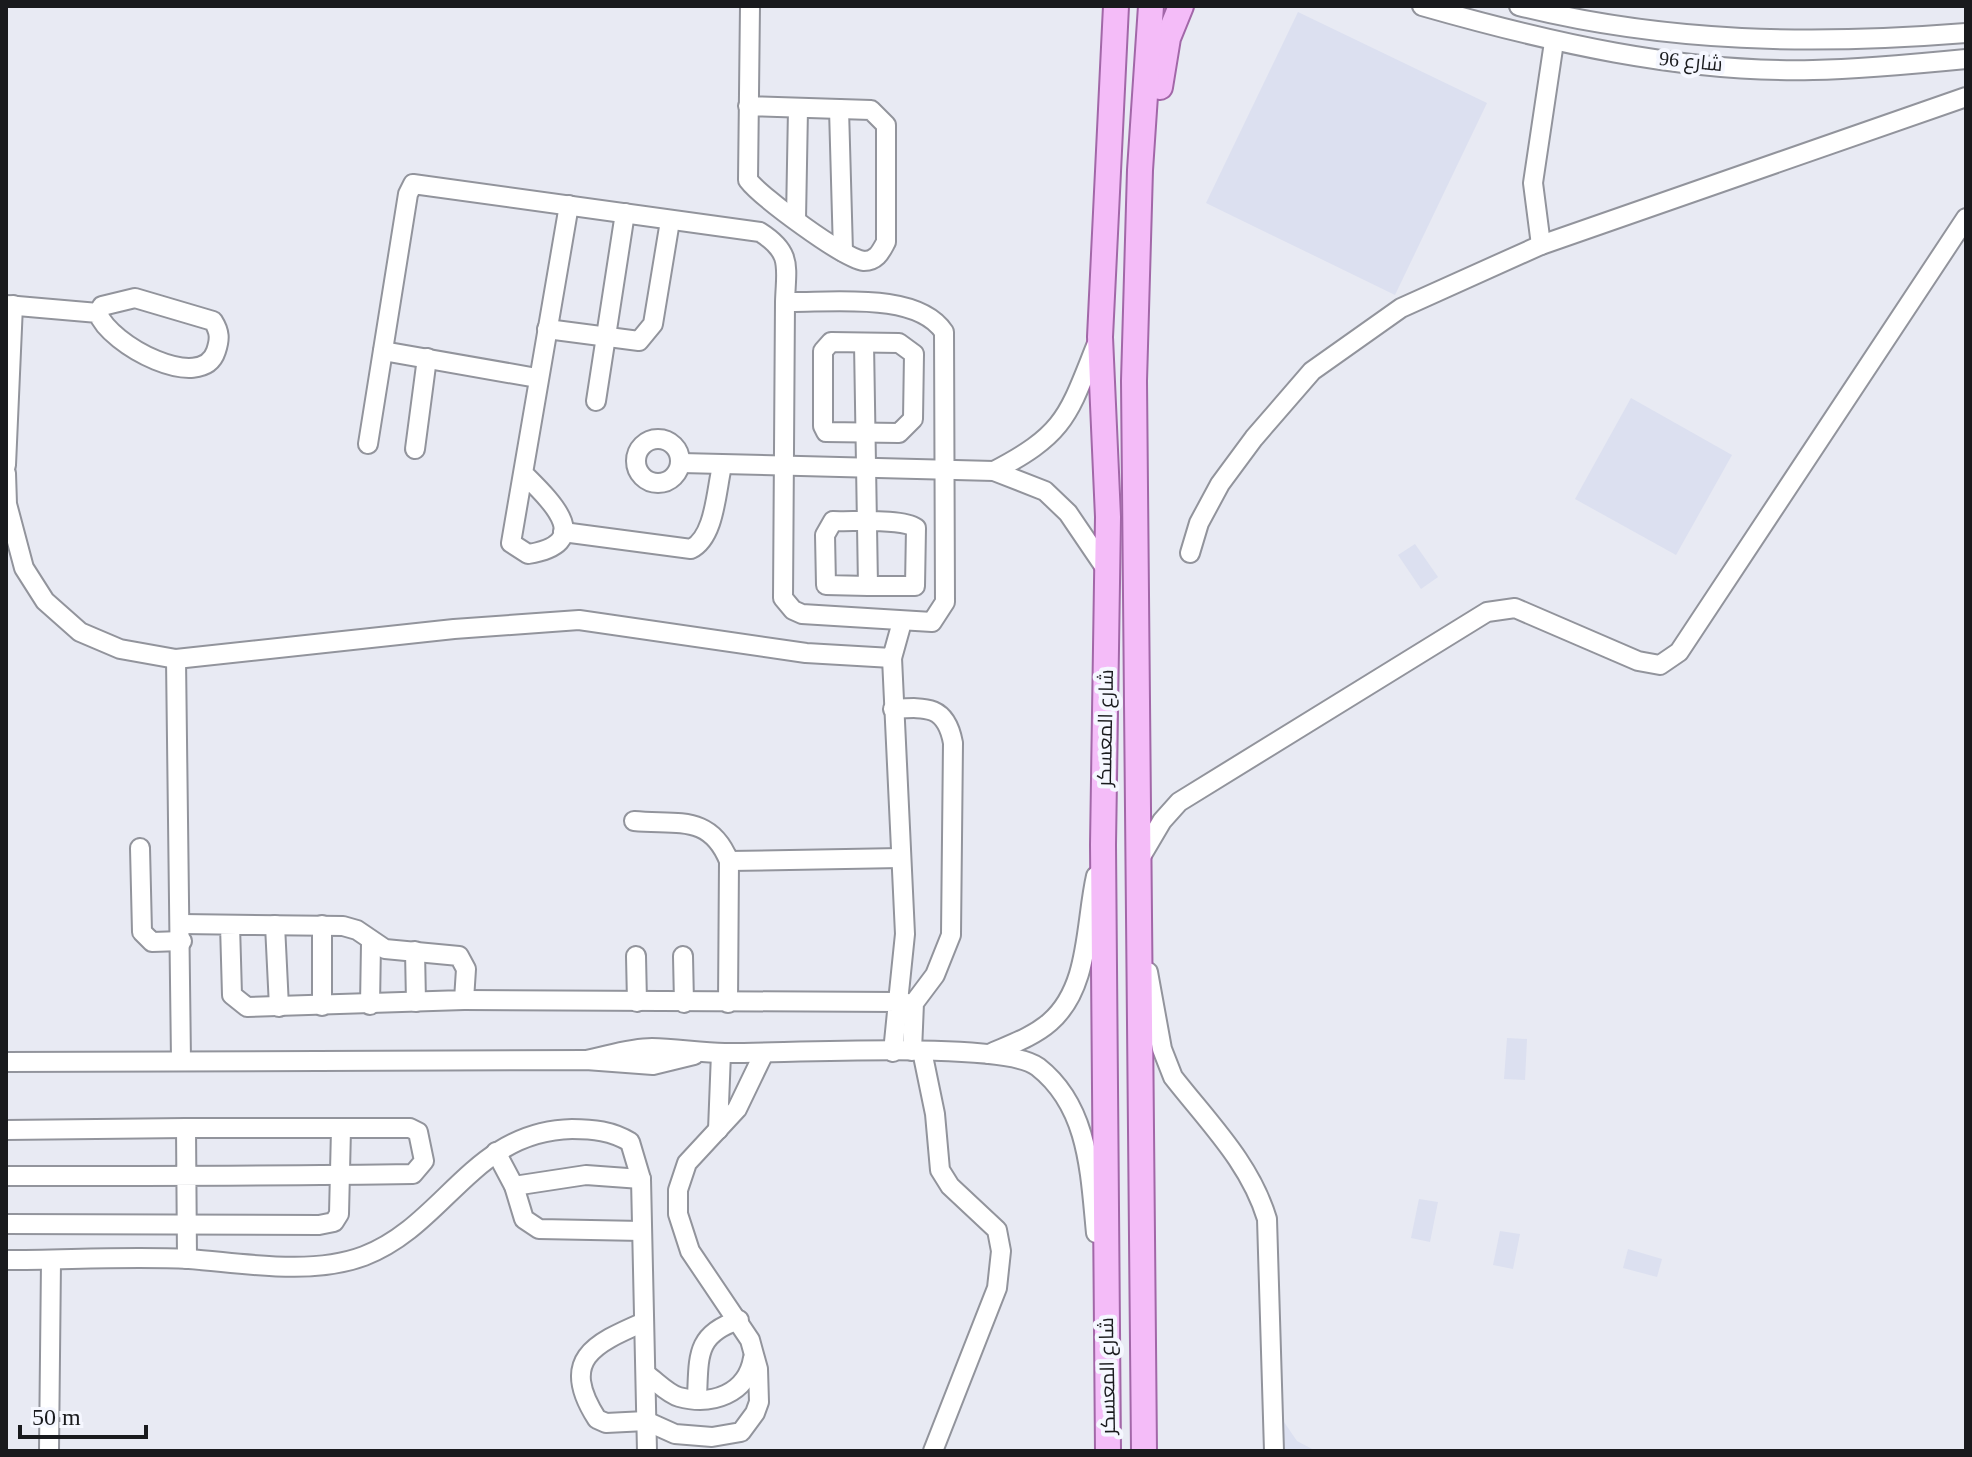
<svg xmlns="http://www.w3.org/2000/svg" width="1972" height="1457" font-family="'Times New Roman',Cairo,serif">
	<rect width="100%" height="100%" fill="#e8eaf3"/>
	<g fill="#dce0f0">
		<path d="M1298,12l189,91 -92,192 -189,-92z"/>
		<path d="M1631,398l101,57 -56,100 -101,-56z"/>
		<path d="M1415,544l23,33 -17,12 -23,-34z"/>
		<path d="M1507,1038l20,1 -2,41 -21,-1z"/>
		<path d="M1419,1199l19,3 -8,40 -19,-4z"/>
		<path d="M1500,1231l20,3 -7,35 -20,-4z"/>
		<path d="M1628,1249l34,10 -5,18 -34,-9z"/>
		<path d="M1264,1421l20,1 13,19 17,9 226,1h-276z"/>
	</g>
	<g fill="none" stroke-linecap="round" stroke-linejoin="round">
		<defs>
			<g id="minor">
				<path d="M1422,6c126,36 259,67 391,64 51,-1 102,-6 153,-11"/>
				<path d="M1519,6c148,37 296,39 447,27"/>
				<path d="M748,106l123,4 15,15v117c-5,9 -9,19 -22,19 -20,-2 -103,-64 -116,-81l2,-174"/>
				<path d="M839,109l4,143"/>
				<path d="M796,219l2,-110"/>
				<path d="M1541,245l-8,-62 21,-141"/>
				<path d="M6,305l92,8 4,-7 33,-8 78,23c7,11 7,18 3,30 -14,43 -107,-6 -118,-38"/>
				<path d="M547,329l92,12 14,-17 17,-103"/>
				<path d="M831,342l68,1 15,11 -1,65 -14,14 -73,-1 -3,-6v-75z"/>
				<path d="M864,343l4,243 -42,-1 -1,-50 8,-14c20,1 69,-3 83,7l-1,58h-47"/>
				<path d="M383,351l154,27"/>
				<path d="M596,401l29,-188"/>
				<circle cx="658" cy="461" r="22"/>
				<path d="M368,444l40,-250 5,-10 347,48c33,21 26,35 25,70l-2,296 10,12 9,4 130,8 13,-20 -1,-270c-27,-41 -114,-29 -159,-30"/>
				<path d="M415,449l12,-91"/>
				<path d="M681,463l313,8 51,20 23,22 40,59"/>
				<path d="M6,465l7,-160"/>
				<path d="M994,471c73,-38 74,-56 104,-130"/>
				<path d="M6,473l1,31 17,64 21,33 35,31 40,17 56,10 278,-30 125,-9 227,33 86,5 10,-36"/>
				<path d="M524,474c27,27 72,69 4,80l-17,-11 58,-338"/>
				<path d="M563,532l128,17c24,-12 25,-58 31,-83"/>
				<path d="M1190,553l9,-30 21,-39 34,-46 58,-67 89,-63 140,-63 425,-148"/>
				<path d="M892,658l13,276 -7,68 9,1"/>
				<path d="M176,659l5,402"/>
				<path d="M893,709c33,-2 53,-4 60,34l-2,192 -16,40 -21,28 -2,48"/>
				<path d="M634,821c44,4 76,-7 95,40l172,-3"/>
				<path d="M140,848l2,84 10,10 30,-1"/>
				<path d="M1139,860l23,-39 17,-19 308,-190 28,-4 123,53 22,4 19,-13 287,-434"/>
				<path d="M182,924l161,2 14,4 28,19 74,7 7,13 -2,31 -217,7 -15,-12 -2,-70"/>
				<path d="M275,925l4,82"/>
				<path d="M415,951l1,51"/>
				<path d="M636,956l1,46"/>
				<path d="M683,956l1,47"/>
				<path d="M1148,972l14,77 11,28c36,46 77,86 94,142l7,232"/>
				<path d="M464,1000l434,2 -5,50"/>
				<path d="M728,1003l1,-142"/>
				<path d="M370,1005l1,-62"/>
				<path d="M322,1006v-81"/>
				<path d="M922,1051l13,63 5,56 10,16 47,44 4,21 -4,37 -64,163"/>
				<path d="M989,1054c20,-9 44,-17 61,-32 40,-35 35,-98 46,-146"/>
				<path d="M586,1060c21,-4 44,-12 66,-12 24,0 48,5 73,5 54,1 280,-13 313,14 51,40 52,106 58,166"/>
				<path d="M6,1062l580,-2 67,5 41,-10"/>
				<path d="M6,1130l180,-2"/>
				<path d="M718,1130l3,-77"/>
				<path d="M496,1152l18,34 10,33 15,10 103,2"/>
				<path d="M6,1176c136,0 271,0 407,-2l11,-13 -6,-29 -8,-4h-224l1,131"/>
				<path d="M514,1186l72,-11 55,4"/>
				<path d="M6,1224l313,1 15,-3 5,-8 2,-85"/>
				<path d="M6,1260c60,0 122,-4 183,-1 54,4 122,17 175,-3 81,-31 109,-125 208,-127 21,0 40,2 58,13l11,37 6,272"/>
				<path d="M644,1322c-51,22 -85,38 -47,97l9,4 40,-2 29,13 37,3 29,-5 14,-19 4,-11 -1,-33 -8,-29 -60,-89 -12,-37v-24l9,-27 50,-54 27,-56"/>
				<path d="M647,1375c9,6 21,19 32,22 33,9 68,-3 74,-39"/>
				<path d="M697,1397c2,-40 -2,-63 42,-77"/>
				<path d="M49,1451l2,-190"/>
			</g>
			<g id="major">
				<path d="M1160,87l8,-49 13,-32"/>
				<path d="M1108,1451l-5,-606 5,-328 -8,-180 16,-331"/>
				<path d="M1144,1451l-10,-1070 6,-211 11,-164"/>
			</g>
		</defs>
		<use href="#minor" stroke="#92949c" stroke-width="22"/>
		<use href="#major" stroke="#a267a8" stroke-width="28"/>
		<use href="#minor" stroke="#fff" stroke-width="18"/>
		<use href="#major" stroke="#f4bcf8" stroke-width="24"/>
	</g>
	<g text-anchor="middle" dominant-baseline="central" stroke-width="8" stroke-linejoin="round" paint-order="stroke">
		<g font-size="20" fill="#191a1d" stroke="#f5f7ff">
			<text transform="translate(1691 61) rotate(6)">شارع 96</text>
			<text transform="translate(1105 728) rotate(-89)">شارع المعسكر</text>
			<text transform="translate(1107 1376) rotate(-91)">شارع المعسكر</text>
		</g>
	</g>
	<rect width="1972" height="1457" fill="none" stroke="#191a1d" stroke-width="16"/>
	<path d="M20 1425v12h126v-12" fill="none" stroke="#191a1d" stroke-width="4"/>
	<text x="32" y="1425" font-size="24" fill="#191a1d" stroke="#f5f7ff" stroke-width="6" paint-order="stroke">50 m</text>
</svg>
